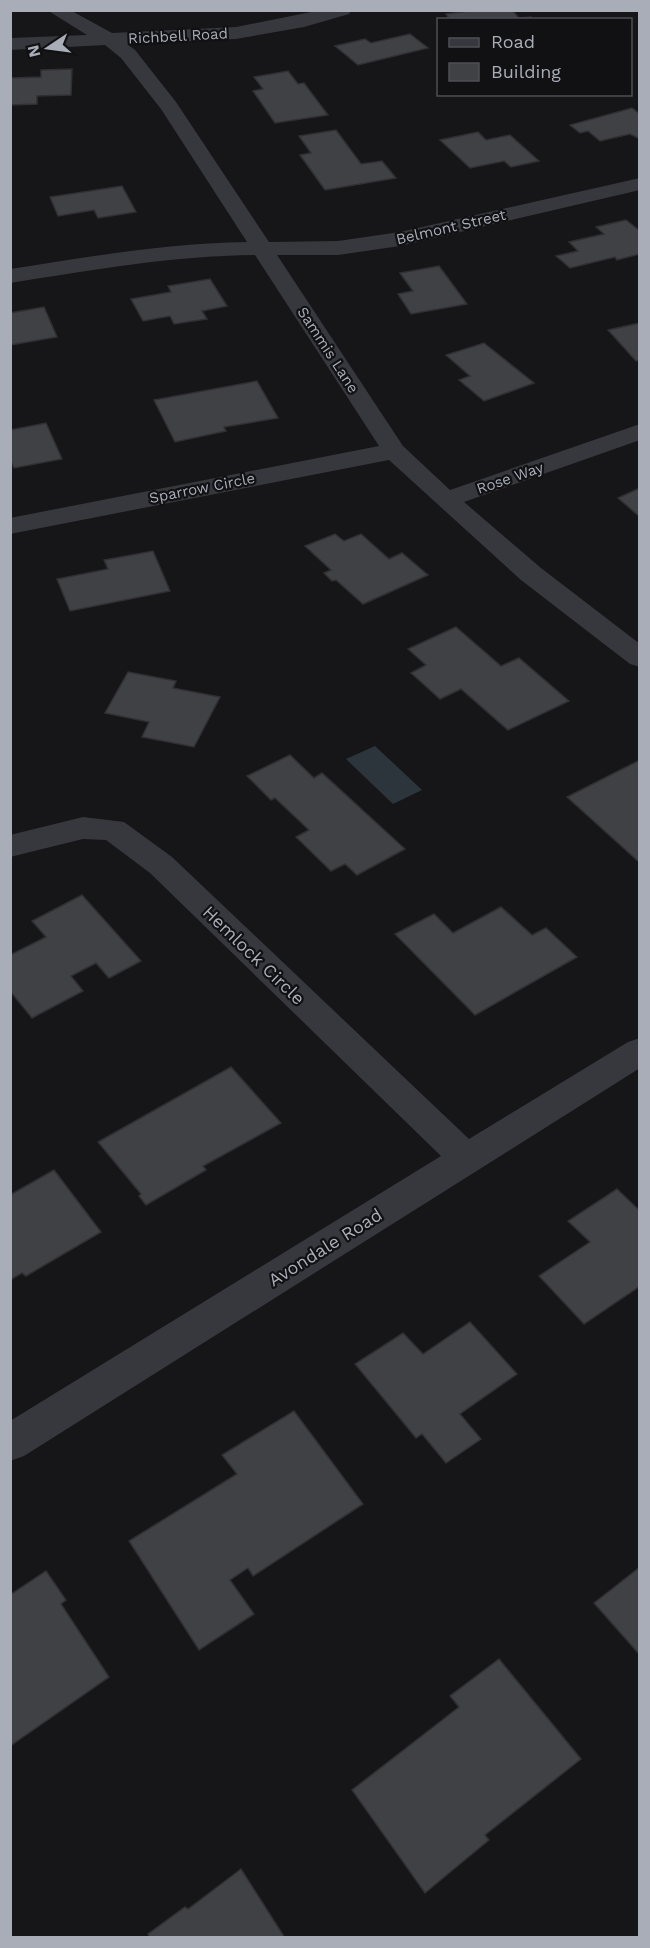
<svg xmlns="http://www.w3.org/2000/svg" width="650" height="1948" font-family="'Work Sans',sans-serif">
	<rect width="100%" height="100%" fill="#161618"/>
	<path fill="#2c353c" d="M375,746l47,44 -29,14 -47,-45z"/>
	<g fill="#404145" stroke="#303034" stroke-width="1.5">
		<path d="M512,10l7,8 12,-1 3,3h-84l-4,-6 29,-4z"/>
		<path d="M410,34l18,14 -70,17 -23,-19 30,-7 6,4z"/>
		<path d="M72,69l-1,26 -34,1v8l-26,1 -1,-27 31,-1v-7z"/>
		<path d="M288,71l10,13 6,-1 24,32 -53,8 -22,-32 10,-2 -9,-12z"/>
		<path d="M632,108l8,6v25l-10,-5 -30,7 -12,-10 -8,2 -10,-8z"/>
		<path d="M336,130l25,34 21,-3 14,17 -71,12 -25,-35 11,-2 -12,-17z"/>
		<path d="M478,132l8,8 24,-5 29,26 -28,6 -7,-6 -34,7 -30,-28z"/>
		<path d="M122,186l14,26 -38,6 -4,-8 -36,6 -8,-19z"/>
		<path d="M626,220l14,11v23l-23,6 -2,-3 -45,11 -14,-12 22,-5 -9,-9 35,-8 -8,-7z"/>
		<path d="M439,266l28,38 -56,10 -13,-20 15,-3 -13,-18z"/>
		<path d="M210,279l17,27 -25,5 5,8 -33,5 -4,-8 -27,5 -12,-22 40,-7 -3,-6z"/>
		<path d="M44,307l13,30 -47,8v-32z"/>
		<path d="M640,323v37l-4,1 -28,-31z"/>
		<path d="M484,343l50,40 -50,18 -25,-21 11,-4 -24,-21z"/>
		<path d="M257,381l21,37 -54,9 2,4 -51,11 -21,-42z"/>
		<path d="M46,423l16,36 -48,9 -4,-9v-29z"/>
		<path d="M640,488v29l-22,-19z"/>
		<path d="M335,534l9,7 17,-7 28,25 13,-6 26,22 -65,29 -27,-24 -4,1 -8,-8 7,-3 -26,-24z"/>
		<path d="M153,551l17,40 -100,20 -13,-32 51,-10 -4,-9z"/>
		<path d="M456,627l45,39 18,-8 50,43 -61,29 -47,-41 -21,10 -29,-26 15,-8 -18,-16z"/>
		<path d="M128,672l48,9 -3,7 47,9 -26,50 -52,-10 7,-15 -44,-9z"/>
		<path d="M290,755l24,23 8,-5 83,76 -48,26 -12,-11 -14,7 -35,-34 13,-7 -34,-32 -4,2 -24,-24z"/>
		<path d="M640,760v102h-1l-72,-65z"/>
		<path d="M82,895l59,66 -32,17 -13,-15 -25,13 12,15 -51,27 -22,-27v-36l36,-18 -14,-16z"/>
		<path d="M501,907l31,28 14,-7 31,29 -102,58 -80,-81 39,-20 19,19z"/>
		<path d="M231,1067l50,56 -78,43 3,4 -60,35 -7,-9 2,-2 -43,-52z"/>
		<path d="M54,1170l47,62 -75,44 -4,-3 -12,7v-85z"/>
		<path d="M617,1189l23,22v75l-56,38 -45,-48 51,-34 -22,-21z"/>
		<path d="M470,1322l47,52 -57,40 21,25 -35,24 -24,-29 -6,4 -61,-74 48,-31 20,21z"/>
		<path d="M294,1411l69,93 -110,72 -5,-8 -18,12 24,34 -55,36 -70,-109 108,-67 -15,-19z"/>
		<path d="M640,1567v88l-46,-52z"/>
		<path d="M46,1571l20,29 -5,4 48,73 -99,69v-151z"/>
		<path d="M499,1659l82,100 -96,76 4,5 -64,53 -73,-103 107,-83 -9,-11z"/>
		<path d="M241,1869l44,69h-135l-2,-4 37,-27 3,2z"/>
	</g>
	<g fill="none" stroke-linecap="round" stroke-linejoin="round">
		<g fill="#37383d" fill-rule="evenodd">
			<path d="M47,10h23l42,23 124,-6 85,-17h31l-3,4 -45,13 -68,12 -109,5 8,6 41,52 93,140 69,-1 62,-9 240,-54v12l-240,56 -62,9h-61l126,191 47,44 190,-66v16l-176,62 77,66 99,76v23l-10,-3 -109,-84 -132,-120 -379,74v-16l369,-72 -124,-191c-84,1 -162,15 -245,28v-14c79,-12 157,-26 237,-27l-86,-133 -40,-51 -16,-13 -95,5v-12l77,-3z"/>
			<path d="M83,817l41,5 48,35 297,282 159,-97 12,-4v30l-616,388 -14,5v-40l431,-265 -291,-283 -44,-33 -23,-1 -73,18v-22z"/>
		</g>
	</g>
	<g text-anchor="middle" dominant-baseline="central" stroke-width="4.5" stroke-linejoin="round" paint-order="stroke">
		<g font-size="15" fill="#a8adb8" stroke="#111113">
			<text transform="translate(178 36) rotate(-3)">Richbell Road</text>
			<text transform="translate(451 227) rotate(-13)">Belmont Street</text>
			<text transform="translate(328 350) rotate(57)">Sammis Lane</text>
			<text transform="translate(510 478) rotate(-19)">Rose Way</text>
			<text transform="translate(202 488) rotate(-11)">Sparrow Circle</text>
		</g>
		<g font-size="18" fill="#a8adb8" stroke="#111113">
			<text transform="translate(254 955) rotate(44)">Hemlock Circle</text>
			<text transform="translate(325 1247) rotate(-32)">Avondale Road</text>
		</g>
	</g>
	<rect width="650" height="1948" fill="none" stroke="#a8adb8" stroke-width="24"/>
	<rect x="437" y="18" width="195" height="78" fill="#111113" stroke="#4d4f55" stroke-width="1.5"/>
	<rect x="449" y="38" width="30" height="9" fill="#37383d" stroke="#4d4f55" stroke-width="1.5"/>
	<text x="491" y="48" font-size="18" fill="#a8adb8">Road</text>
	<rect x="449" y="63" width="30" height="18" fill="#404145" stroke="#4d4f55" stroke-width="1.5"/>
	<text x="491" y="78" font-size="18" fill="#a8adb8">Building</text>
	<g transform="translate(48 48) rotate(257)" stroke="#111113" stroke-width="4.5" paint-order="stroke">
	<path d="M0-4.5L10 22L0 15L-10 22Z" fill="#a8adb8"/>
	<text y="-9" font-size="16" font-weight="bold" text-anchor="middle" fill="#a8adb8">N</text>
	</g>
</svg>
